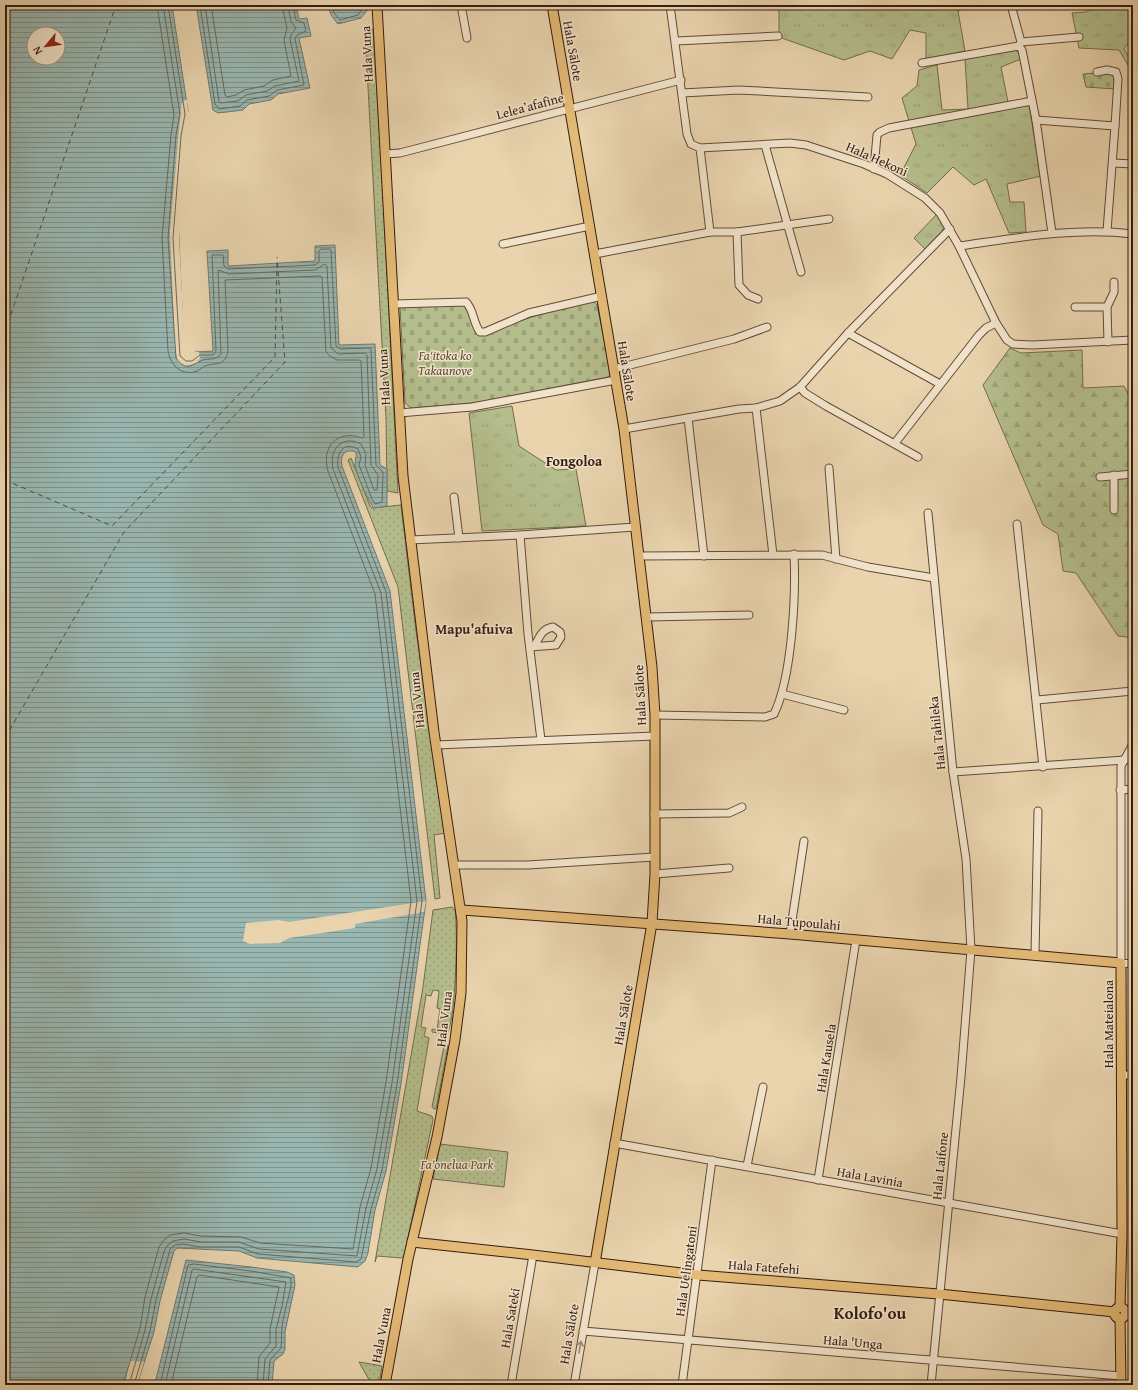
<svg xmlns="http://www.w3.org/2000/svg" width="1138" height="1390" font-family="'Gentium Book Plus',serif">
	<defs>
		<pattern id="grass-tufts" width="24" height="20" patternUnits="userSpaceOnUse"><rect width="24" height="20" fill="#b4bd8c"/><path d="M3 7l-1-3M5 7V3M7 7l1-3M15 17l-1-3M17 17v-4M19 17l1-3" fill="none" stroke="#9ba278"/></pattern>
		<pattern id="forest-firs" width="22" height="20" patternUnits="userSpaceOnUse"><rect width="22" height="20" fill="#b4bd8c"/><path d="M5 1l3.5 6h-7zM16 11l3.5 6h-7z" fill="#9ba278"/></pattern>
		<pattern id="cemetery-stones" width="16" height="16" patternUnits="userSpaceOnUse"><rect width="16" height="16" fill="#b4bd8c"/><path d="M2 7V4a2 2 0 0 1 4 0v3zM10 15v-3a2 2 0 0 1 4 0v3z" fill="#9ba278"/></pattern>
		<pattern id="park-dots" width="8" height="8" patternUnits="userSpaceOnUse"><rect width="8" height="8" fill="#b4bd8c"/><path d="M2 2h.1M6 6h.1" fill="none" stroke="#9ba278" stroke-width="1.8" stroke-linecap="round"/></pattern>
		<pattern id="water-rules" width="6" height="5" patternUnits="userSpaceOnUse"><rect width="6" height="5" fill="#99b7b1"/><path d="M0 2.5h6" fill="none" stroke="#7e948e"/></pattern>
	</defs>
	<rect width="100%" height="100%" fill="#e9d4ae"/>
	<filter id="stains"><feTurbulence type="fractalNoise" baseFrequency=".005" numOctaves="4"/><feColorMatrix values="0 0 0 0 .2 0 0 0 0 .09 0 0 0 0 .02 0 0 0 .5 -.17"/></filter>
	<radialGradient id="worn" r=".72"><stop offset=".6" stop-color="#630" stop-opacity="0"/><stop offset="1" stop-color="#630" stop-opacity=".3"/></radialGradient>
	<g fill="url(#grass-tufts)" stroke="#756c4e">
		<path d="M779,5h194l-15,6 7,40 -39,8v-26l-16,-3 -18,29 -22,-8 -26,9 -65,-23z"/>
		<path d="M1095,5h38v31l-9,13 9,15v17l-5,-16 -9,-15 -40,-2 -7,-35 14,-1z"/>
		<path d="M1015,50l4,3 2,6 -20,8 7,35 20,-2 13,76 -34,8 3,18h14l2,30 -17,1 -23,-54 -12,6 -21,-18 -26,26 -27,-18 16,-31 -14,-46 15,-12 2,-16 18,-5 5,45 26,-1 -3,-50z"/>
		<path d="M937,214l7,12 -2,5 -17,18 -11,-11z"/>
		<path d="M512,406l7,40 37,24 20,-1 10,57 -104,5 -13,-118z"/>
	</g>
	<path fill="url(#forest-firs)" stroke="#756c4e" d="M1010,348l11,5 61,-3 1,38 41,-2 9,17v241l-6,-7 -9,-1 -42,-63 -13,-2 -5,-37 -15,-9 -60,-140z"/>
	<g fill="url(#cemetery-stones)" stroke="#756c4e">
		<path d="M1107,72l7,3 1,14 -29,-2 -3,-13z"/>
		<path d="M593,301l4,4 14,69 -3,3 -134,26 -63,5 -6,-5 -5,-97 63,-3 5,4 11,29c39,-16 74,-26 114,-35z"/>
	</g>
	<g fill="url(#park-dots)" stroke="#756c4e">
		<path d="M373,29l8,126 17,338 -11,-2 -1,-73 -21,-386z"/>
		<path d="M351,458l19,48 2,2 29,-3 15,126 30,202 -12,2 6,63 -5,1 -37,-312 -50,-127z"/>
		<path d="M452,907l3,3c3,18 1,111 -8,124l-15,-2v-3l5,1 3,-21 -3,-1 2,-17 -6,-1 -2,6 -5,-1 -5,32 5,1 -2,8 5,2 -12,73 15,5 1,4 -29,136 -3,2 -24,-2 -2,6 48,-275 10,-77z"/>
		<path d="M444,1046h4l-12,63h-2l-2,-2z"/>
		<path d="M440,1144l68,8 -4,35 -71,-8z"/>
		<path d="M359,1362l23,4 -3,19h-7z"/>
	</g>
	<g fill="url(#water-rules)" stroke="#717970" fill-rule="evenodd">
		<path d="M5,5h167l16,106 -10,105 6,138 7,3 4,-5 18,-1 -6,-100 21,-1v16l87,-5v-15l20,-1 4,100 36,-1 5,121 7,4v37l-13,2c-4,-3 -20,-39 -19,-44 0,-5 2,-7 1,-12 -12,-4 -16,4 -14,14l48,125 36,310 -25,183 -15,87 -11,39 -7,43 -3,8 -7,6 -101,-9 -18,-7 -62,-3 -3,3 -2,7 -12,43 -6,31 -17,53h-132zM34,34h24v24h-24z"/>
		<path d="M196,5h100l3,14 8,-1 4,18 -12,2 11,50 -32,6 -7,6 -22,4 -6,6 -25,3 -5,-3z"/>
		<path d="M328,5h41v3l-8,10 -23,6 -7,-9z"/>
		<path d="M186,1260l65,7 36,5 7,3 1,10 -10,47v17l-2,5 -9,7 -2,24h-103l-14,-2z"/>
	</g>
	<g fill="#e9d4ae">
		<path d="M185,100h2l1,11 3,3 -4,22 -8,102 6,112v3l6,2 2,-3h6l1,6 -3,5 -12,3 -7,-4 -3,-13 -5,-118 11,-124 1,-5z"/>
		<path d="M426,901l-2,11 -69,12v4l-66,10 -9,5 -30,1 -7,-3 3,-18 32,-3 11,2z"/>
		<path d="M129,1361l15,1 -7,23h-12z"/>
	</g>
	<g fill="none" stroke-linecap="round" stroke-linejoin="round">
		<g stroke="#686a60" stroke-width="1">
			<path d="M200,5l15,99 4,5 21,-3 7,-6 22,-4 8,-6 27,-5 -9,-46 2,-4 9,-4 -2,-8 -8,-3 -3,-15"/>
			<path d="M205,5l14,97 2,1 17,-2 8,-6 21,-4 8,-5 24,-5 -9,-42 1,-4 5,-7 -5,-6 -3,-17"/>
			<path d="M211,5l14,90 2,2 9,-2 8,-5 20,-4 9,-6 18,-4 -7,-36 3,-12 -5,-23"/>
			<path d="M332,5l2,8 6,7 18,-5 7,-10"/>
			<path d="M123,1385l17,-57 5,-31 14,-50 4,-6 7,-6 14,-2 17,3 40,1 19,6 93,6 7,-42 11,-39 15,-86 25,-181 -36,-307 -47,-123c-7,-24 9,-42 34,-33l2,-1 -3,-76 -2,-1h-22l-7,-4 -4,-4 -4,-75 -2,-1 -95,4 3,70c-2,17 -12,12 -23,16 -4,2 -6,5 -11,6 -14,3 -24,-8 -26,-21l-6,-113 9,-103 3,-20 -17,-110"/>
			<path d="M129,1385l16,-55 6,-31 12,-44 3,-8 7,-6 11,-2 17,3h38l20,7 98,7 9,-48 11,-39 15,-86 25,-182 -36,-308 -48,-124c-4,-19 8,-35 28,-25l5,10 -1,11 9,25h3l1,-15 -7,-10 -4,-110 -2,-2 -27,1 -7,-6 -4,-82 -2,-2 -10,6 -86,4 -11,-4 3,84c-6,7 -11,4 -18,6 -11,4 -16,13 -27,-2l-8,-120 8,-103 4,-21 -17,-109"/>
			<path d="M134,1385l16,-54 6,-31 12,-43 2,-8 5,-4 8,-1 17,3h39l19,7 98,8 5,-3 10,-50 11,-39 15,-86 25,-183 -36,-309 -48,-125c-2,-14 5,-26 20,-18l3,8 -2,8 13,34 3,5 7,-2 1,-30 -7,-7 -5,-115 -1,-2 -30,1 -4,-3 -5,-95 -1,-2h-9l-2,2v11l-4,3 -87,4 -4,-3 -1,-11h-11l4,96 -3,4h-13l-8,6h-6l-6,-5 -7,-118 8,-102 4,-22 -17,-109"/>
			<path d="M160,1385l28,-120 6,-1 57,7 40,7c1,13 -5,25 -7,38 -3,10 -2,21 -3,32l-11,12 -2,25"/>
			<path d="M165,1385l27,-115 2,-1 92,13 -4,24 -6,24v16l-11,13 -2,26"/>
			<path d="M171,1385l26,-108 2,-2 80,12 -9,42v14l-11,14 -2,28"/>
		</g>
		<g stroke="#544a40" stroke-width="1" stroke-dasharray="5 4" stroke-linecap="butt">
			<path d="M5,332l111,-327"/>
			<path d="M5,480l107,46 163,-169 2,-94"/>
			<path d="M5,738l119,-206 161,-170 -8,-105"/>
		</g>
		<defs>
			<g id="minor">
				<path d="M461,5l6,33"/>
				<path d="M670,5l17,129 4,10 9,4 90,-5 16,2 58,19 23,10 38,24 15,15 19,33 37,77 11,17 6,4 19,1 101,-5"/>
				<path d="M1011,5l10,37"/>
				<path d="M676,41l102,-5"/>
				<path d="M1019,46l2,-4 58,-5"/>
				<path d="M922,63l97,-17 3,4 14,70"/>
				<path d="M1097,72l10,-2 9,2 2,7 -3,47"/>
				<path d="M682,93l57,-3 129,7"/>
				<path d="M765,145l36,127"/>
				<path d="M700,148l10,84"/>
				<path d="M385,154l15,-1 281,-73"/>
				<path d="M1113,163l20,1"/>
				<path d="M874,169l3,-34 3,-3 9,-4 143,-27"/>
				<path d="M737,232l2,53 9,10 10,4"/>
				<path d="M1052,233l-16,-113 79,6 -8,105"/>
				<path d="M503,244l87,-18"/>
				<path d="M959,246c57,-8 116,-19 174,-12"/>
				<path d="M595,254l115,-22h27l92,-13"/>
				<path d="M394,304l72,-2c8,8 7,21 14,30h5l44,-19 73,-17"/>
				<path d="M1075,307h32"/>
				<path d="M848,333l92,51"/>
				<path d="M1108,342l-1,-35 7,-15v-10"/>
				<path d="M614,369l120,-30 33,-12"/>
				<path d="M800,387l5,6 21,13 92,51"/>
				<path d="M756,408l17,147"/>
				<path d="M399,413l73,-6 144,-27"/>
				<path d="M688,418l16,138"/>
				<path d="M624,429l115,-20 17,-1 24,-7 20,-14 48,-54 102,-104"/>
				<path d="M895,443l84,-108 7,-7 10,-5"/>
				<path d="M829,468l7,91"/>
				<path d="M1100,477l33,-3"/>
				<path d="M454,497l5,41"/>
				<path d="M1114,510v-35"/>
				<path d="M928,513l25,259 13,87 5,91 -10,127 -30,308"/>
				<path d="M1017,524l26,243"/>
				<path d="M520,535l8,99 13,106"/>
				<path d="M410,540l110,-5 115,-8"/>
				<path d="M639,556l183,-1 46,12 66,11"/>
				<path d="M647,617l102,-2"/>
				<path d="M530,647l26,-2 5,-8 -1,-5 -7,-5c-11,2 -13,9 -18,18"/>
				<path d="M782,694l62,16"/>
				<path d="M1037,700l96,-9"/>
				<path d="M655,715l110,2 9,-3c18,-37 22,-118 20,-160"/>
				<path d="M1133,744l-12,22v197l12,1"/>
				<path d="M436,745l219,-9"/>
				<path d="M953,772l172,-12"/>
				<path d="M1120,790l13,-1"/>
				<path d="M654,814l75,-1 13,-6"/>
				<path d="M455,865h73l126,-8"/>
				<path d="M655,874l74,-6"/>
				<path d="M790,934l14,-93"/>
				<path d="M1035,954l3,-143"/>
				<path d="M1122,1075h11"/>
				<path d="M614,1143l508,91"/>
				<path d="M747,1166l16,-79"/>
				<path d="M818,1180l38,-240"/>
				<path d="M1126,1313l7,1"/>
				<path d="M583,1331l538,45"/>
				<path d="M511,1385l22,-130"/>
				<path d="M574,1385l21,-122"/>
				<path d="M682,1385l30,-225"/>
			</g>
			<g id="major">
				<path d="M377,5l26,471 31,256 28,189 -1,72 -6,47 -18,97 -29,122 -23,126"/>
				<path d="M552,5l72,424 28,238 3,48v159l-3,49 -57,340"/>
				<path d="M462,910l328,24 331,29 1,271 -2,73"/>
				<path d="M412,1242l121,13 165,20 241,19 176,18"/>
				<circle cx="1120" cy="1313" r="5.5"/>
				<path d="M1120,1318l1,67"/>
			</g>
		</defs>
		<use href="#minor" stroke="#634a37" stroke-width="9"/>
		<use href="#major" stroke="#361c0f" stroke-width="11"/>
		<use href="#minor" stroke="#f1e3ca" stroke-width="7"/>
		<use href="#major" stroke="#e4ba77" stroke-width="9"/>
	</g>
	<defs><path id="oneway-shaft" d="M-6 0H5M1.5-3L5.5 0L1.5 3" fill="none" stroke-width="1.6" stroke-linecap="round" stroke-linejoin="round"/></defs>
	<use stroke="#9d8976" href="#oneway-shaft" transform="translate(580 1347) rotate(-80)"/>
	<g text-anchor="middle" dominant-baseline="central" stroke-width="3" stroke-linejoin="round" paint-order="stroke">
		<g font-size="13" fill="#361c0f" stroke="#f1e3ca">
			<text transform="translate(573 51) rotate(80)">Hala Sālote</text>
			<text transform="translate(367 54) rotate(-93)">Hala Vuna</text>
			<text transform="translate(530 106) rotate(-15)">Lelea’afafine</text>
			<text transform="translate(877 159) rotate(24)">Hala Hekoni</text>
			<text transform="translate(627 371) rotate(81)">Hala Sālote</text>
			<text transform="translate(384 377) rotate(-93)">Hala Vuna</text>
			<text transform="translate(640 695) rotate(-93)">Hala Sālote</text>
			<text transform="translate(417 700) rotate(-96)">Hala Vuna</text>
			<text transform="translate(937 733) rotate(-96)">Hala Tahileka</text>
			<text transform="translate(799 922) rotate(5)">Hala Tupoulahi</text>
			<text transform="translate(623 1015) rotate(-80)">Hala Sālote</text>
			<text transform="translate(444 1019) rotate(-83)">Hala Vuna</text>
			<text transform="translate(1108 1024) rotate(-90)">Hala Mateialona</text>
			<text transform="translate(826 1058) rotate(-81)">Hala Kausela</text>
			<text transform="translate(940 1166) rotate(-84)">Hala Laifone</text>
			<text transform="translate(870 1177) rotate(10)">Hala Lavinia</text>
			<text transform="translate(764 1267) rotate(4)">Hala Fatefehi</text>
			<text transform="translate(686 1271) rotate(-82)">Hala Uelingatoni</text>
			<text transform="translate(510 1318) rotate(-80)">Hala Sateki</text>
			<text transform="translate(569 1334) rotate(-80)">Hala Sālote</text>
			<text transform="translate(381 1335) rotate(-79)">Hala Vuna</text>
			<text transform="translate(853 1342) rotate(5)">Hala 'Unga</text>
		</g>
		<g font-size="13" font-style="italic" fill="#5c4c34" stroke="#f1e3ca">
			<text x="445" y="355">Fa'itoka ko<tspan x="445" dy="15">Takaunove</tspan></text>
			<text x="457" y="1164">Fa'onelua Park</text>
		</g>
		<g font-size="14" font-weight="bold" fill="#361c0f" stroke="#f1e3ca">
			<text x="574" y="461">Fongoloa</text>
			<text x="474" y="629">Mapu'afuiva</text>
		</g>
		<g font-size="17" font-weight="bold" fill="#361c0f" stroke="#f1e3ca">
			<text x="870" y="1312">Kolofo'ou</text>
		</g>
	</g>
	<rect width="1138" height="1390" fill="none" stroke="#e9d4ae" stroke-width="20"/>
	<rect x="6" y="6" width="1126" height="1378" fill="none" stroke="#361c0f" stroke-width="2"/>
	<rect x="10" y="10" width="1118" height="1370" fill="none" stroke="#361c0f"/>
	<g transform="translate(46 46) rotate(241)"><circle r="19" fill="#f1e3ca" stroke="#a6937f"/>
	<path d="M0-3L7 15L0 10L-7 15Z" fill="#8f2418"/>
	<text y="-6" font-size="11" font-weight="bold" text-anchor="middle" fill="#361c0f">N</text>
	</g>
	<rect width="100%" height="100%" filter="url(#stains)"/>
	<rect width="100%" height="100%" fill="url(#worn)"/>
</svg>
